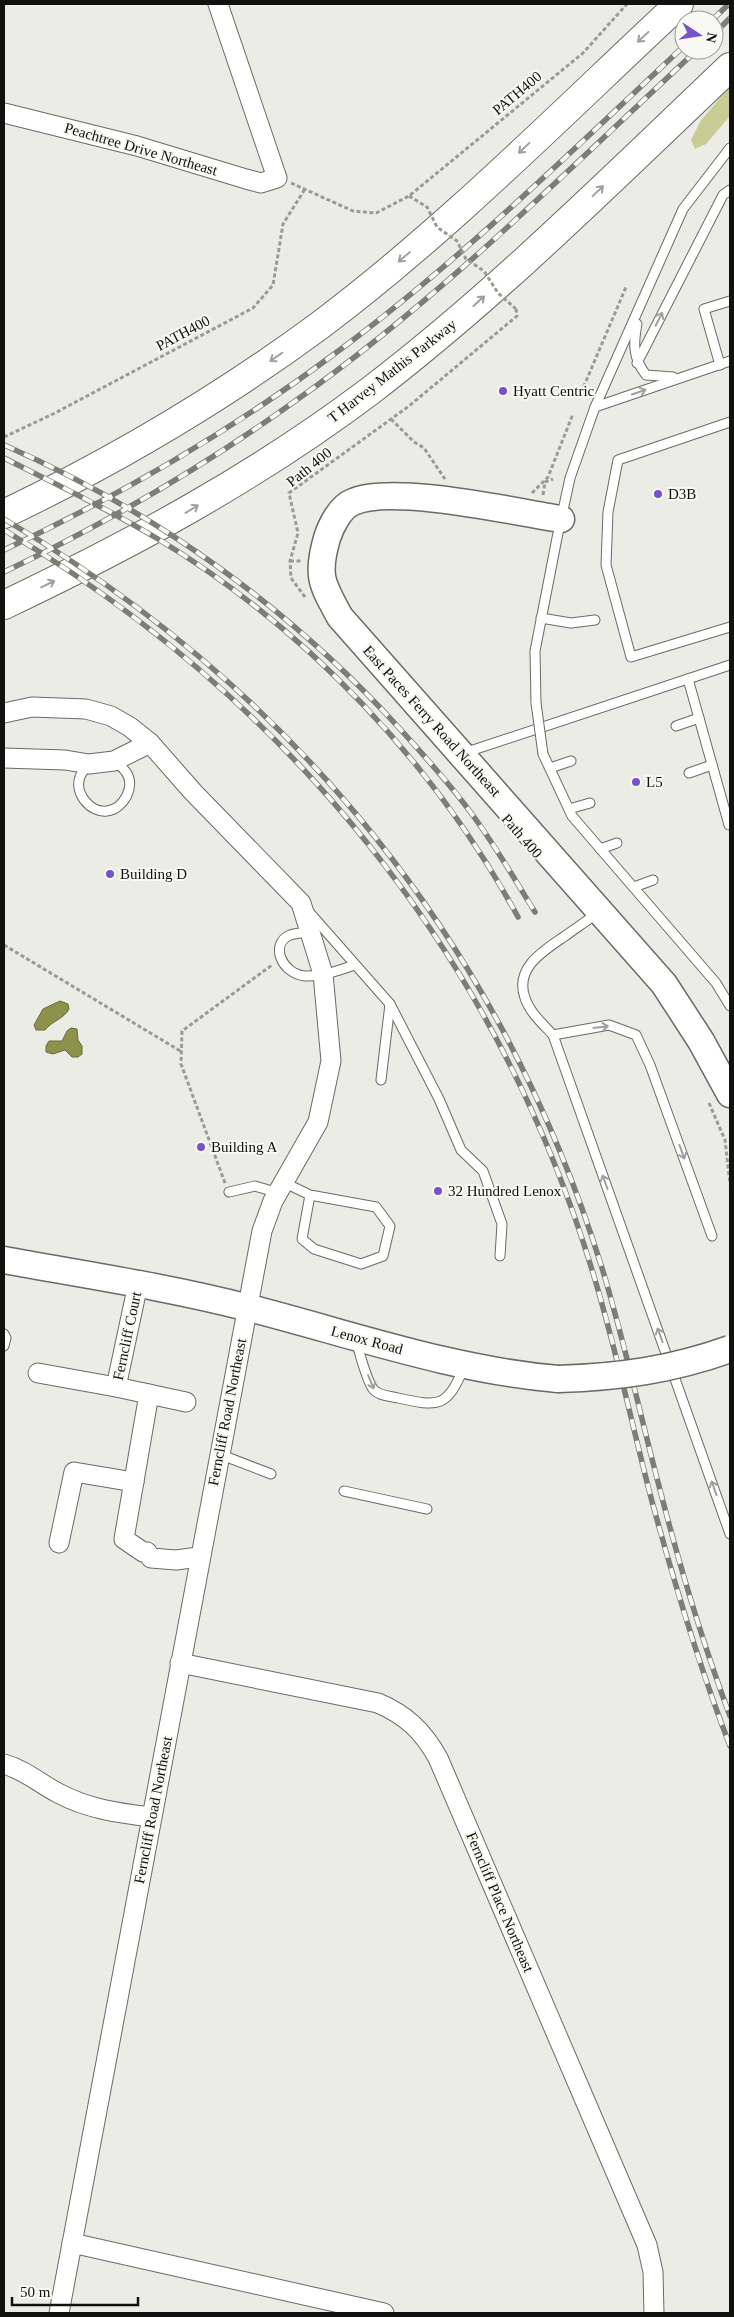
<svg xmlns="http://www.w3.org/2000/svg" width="734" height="2317" font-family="'Times New Roman',serif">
	<rect width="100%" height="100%" fill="#ebece5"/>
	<path fill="#c7cd93" d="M730,87v29l-24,28 -11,5 -4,-9 10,-20z"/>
	<g fill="#8c924c" stroke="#676b3a">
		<path d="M60,1001l8,3 1,5c-4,9 -17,12 -24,21h-9l-2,-5 9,-16z"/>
		<path d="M71,1028l6,1 1,11 4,6v8l-4,3h-6l-7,-7 -12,4 -7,-2v-6l3,-5h13l5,-10z"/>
	</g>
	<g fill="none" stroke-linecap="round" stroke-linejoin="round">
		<defs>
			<g id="lane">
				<path d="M637,324c-4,20 -4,34 9,51l27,2"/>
				<path d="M637,363l86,-168 7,-5"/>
				<path d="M720,365l-16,-56 26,-8"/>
				<path d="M595,407l135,-46"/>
				<path d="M730,422l-112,38 -10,52 -2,53 25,92 99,-30"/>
				<path d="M541,618l30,5 24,-3"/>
				<path d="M688,679l41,146"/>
				<path d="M536,703l-1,-52 22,-113 13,-60 25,-71 88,-198 47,-61"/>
				<path d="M676,726l23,-8"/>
				<path d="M464,753l266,-88"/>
				<path d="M543,754l29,62 144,167 14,23"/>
				<path d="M89,764c-3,4 -8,9 -9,13 -6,16 10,36 27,34 17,-2 29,-25 19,-39 -3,-4 -8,-8 -12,-11"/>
				<path d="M550,768l21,-7"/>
				<path d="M689,773l23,-8"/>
				<path d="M569,809l21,-6"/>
				<path d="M600,849l17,-6"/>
				<path d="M634,887l19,-7"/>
				<path d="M309,912l81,92 49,95 22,51 22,21 19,53 -2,32"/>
				<path d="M597,913c-10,8 -21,15 -32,23 -20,14 -51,31 -40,62 5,15 18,26 28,37l177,499"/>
				<path d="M309,932c-6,1 -13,1 -19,3 -21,9 -8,39 15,41 17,1 34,-6 50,-11"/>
				<path d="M553,1035l56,-10 27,10 14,30 62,171"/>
				<path d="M381,1080l9,-76"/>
				<path d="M285,1183l25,12 66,12 14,19 -7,30 -22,8 -47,-15 -12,-10 8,-44"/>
				<path d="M229,1192l26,-6 24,7"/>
				<path d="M4,1334l2,4 -2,8"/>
				<path d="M356,1341c4,13 10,38 17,48 6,7 17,7 25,9 41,9 49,10 66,-31"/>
				<path d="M219,1454l52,20"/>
				<path d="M344,1491l83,18"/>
			</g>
			<g id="street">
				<path d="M4,113l133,33 109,33 15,4 16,-5 -59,-174"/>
				<path d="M4,713l28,-6 54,2 25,7 19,11 20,16 43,49 108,111 22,71 8,87 -13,61 -45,79 -11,30 -203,1082"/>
				<path d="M4,758l61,2 24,4 25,-3 36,-18"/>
				<path d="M38,1373l78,14 22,-103"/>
				<path d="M116,1387l70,15"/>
				<path d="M149,1394l-25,145 19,13h4l4,6 25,2 23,-3"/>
				<path d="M59,1543l15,-71 60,10"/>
				<path d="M180,1663l198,40c28,12 45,28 60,55l209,487 6,27 1,41"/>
				<path d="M4,1764c21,6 35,19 54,29 30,16 60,20 93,24"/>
				<path d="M72,2243l312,70"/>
			</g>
			<g id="secondary">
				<path d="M561,519c-45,-7 -170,-35 -208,-17 -13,5 -22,24 -26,36 -11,38 -5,46 13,79l324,367 37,57 29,53"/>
				<path d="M4,1260c82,15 164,27 245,48 102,26 203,62 309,71"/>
			</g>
			<g id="highway">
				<path d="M4,514c111,-53 216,-115 315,-188 128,-96 243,-213 360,-322"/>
				<path d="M4,605c128,-61 252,-128 366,-214 128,-98 243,-213 360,-324"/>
			</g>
		</defs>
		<use href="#lane" stroke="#6a6b65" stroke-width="11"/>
		<use href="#street" stroke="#6a6b65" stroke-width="21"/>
		<use href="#secondary" stroke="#6a6b65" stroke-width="29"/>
		<use href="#highway" stroke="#6a6b65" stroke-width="30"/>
		<g stroke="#9a9b96" stroke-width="3" stroke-dasharray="4 2.5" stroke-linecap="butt">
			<path d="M291,183l62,28 23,2 33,-17 174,-143 44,-49"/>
			<path d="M581,393l45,-106"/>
			<path d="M391,419l23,23 10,6 21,31"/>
			<path d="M4,437l49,-23 200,-106 20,-23 10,-61 22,-35"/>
			<path d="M532,493l16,-16 25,-63"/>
			<path d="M543,495l2,-13 8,-3"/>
			<path d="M290,561h12"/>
			<path d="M305,597l-14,-19 -1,-17 8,-28 -9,-40 120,-87 108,-90 -1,-7"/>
			<path d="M4,945l178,107"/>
			<path d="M709,1103l16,37 5,44"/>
			<path d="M225,1183l-44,-119 1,-33 90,-66"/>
		</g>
		<use href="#lane" stroke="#fff" stroke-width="9"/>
		<use href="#street" stroke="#fff" stroke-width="19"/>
		<use href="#secondary" stroke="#fff" stroke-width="26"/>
		<use href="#highway" stroke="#fff" stroke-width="28"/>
		<defs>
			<g id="rail">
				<path d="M712,20l17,-16"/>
				<path d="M714,34l16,-16"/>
				<path d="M4,445c151,66 286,163 397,285 25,28 51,56 73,87 22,30 41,63 61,95"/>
				<path d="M4,458c52,26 104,51 154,81 149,90 277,225 360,378"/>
				<path d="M4,519c292,172 497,425 598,749 22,72 38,146 57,218 20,78 43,155 71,230"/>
				<path d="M4,530c286,170 492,424 589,743 22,72 38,147 57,221 23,85 48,169 80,252"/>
				<path d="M4,550c119,-56 232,-122 337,-201 122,-91 232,-199 343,-303"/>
				<path d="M4,572c103,-49 201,-106 294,-173 144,-102 270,-229 399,-349"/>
			</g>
		</defs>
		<use href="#rail" stroke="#7c7c78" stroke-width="5.5"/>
		<use href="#rail" stroke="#f8f9f2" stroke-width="4" stroke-dasharray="11" stroke-linecap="butt"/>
		<defs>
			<path id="lane-bridge" d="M536,703l7,51"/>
			<path id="secondary-bridge" d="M558,1379c62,-2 113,-9 172,-30"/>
		</defs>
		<use href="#lane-bridge" stroke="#6a6b65" stroke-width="11" stroke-linecap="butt"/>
		<use href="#secondary-bridge" stroke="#6a6b65" stroke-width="29" stroke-linecap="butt"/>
		<path stroke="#9a9b96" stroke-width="3" stroke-dasharray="4 2.5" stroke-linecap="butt" d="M409,196l18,11 10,20 20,14 9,18 18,12 14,22 18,16"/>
		<use href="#lane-bridge" stroke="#fff" stroke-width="9"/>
		<use href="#secondary-bridge" stroke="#fff" stroke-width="26"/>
	</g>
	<defs><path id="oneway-shaft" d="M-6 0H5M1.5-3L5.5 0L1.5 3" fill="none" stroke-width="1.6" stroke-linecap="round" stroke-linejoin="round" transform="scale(1.25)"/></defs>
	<g stroke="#a0a09f">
		<use href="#oneway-shaft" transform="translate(643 37) rotate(137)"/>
		<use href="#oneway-shaft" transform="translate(524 148) rotate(137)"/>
		<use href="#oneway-shaft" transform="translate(598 191) rotate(-43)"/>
		<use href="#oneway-shaft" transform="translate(404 257) rotate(140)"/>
		<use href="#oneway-shaft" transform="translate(479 301) rotate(-42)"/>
		<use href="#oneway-shaft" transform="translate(659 319) rotate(-63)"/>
		<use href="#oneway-shaft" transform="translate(276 357) rotate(145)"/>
		<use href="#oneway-shaft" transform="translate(639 392) rotate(-19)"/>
		<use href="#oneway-shaft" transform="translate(192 509) rotate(-31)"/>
		<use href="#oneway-shaft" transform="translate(48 584) rotate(-26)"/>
		<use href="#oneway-shaft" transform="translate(601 1027) rotate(-7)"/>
		<use href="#oneway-shaft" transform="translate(682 1152) rotate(70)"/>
		<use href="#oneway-shaft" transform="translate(605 1182) rotate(-110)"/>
		<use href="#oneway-shaft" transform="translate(660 1335) rotate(-110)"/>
		<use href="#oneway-shaft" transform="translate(371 1382) rotate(67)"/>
		<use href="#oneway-shaft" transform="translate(714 1488) rotate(-110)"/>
	</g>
	<g fill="#7652cb" stroke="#f8f9f2" stroke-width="2">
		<circle cx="503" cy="391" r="5"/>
		<circle cx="658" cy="494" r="5"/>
		<circle cx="636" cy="782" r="5"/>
		<circle cx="110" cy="874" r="5"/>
		<circle cx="201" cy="1147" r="5"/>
		<circle cx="438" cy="1191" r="5"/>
	</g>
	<g text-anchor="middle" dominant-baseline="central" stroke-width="4" stroke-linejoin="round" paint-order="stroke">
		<g font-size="15" fill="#11110f" stroke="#f8f9f2">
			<text transform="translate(517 93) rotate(-40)">PATH400</text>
			<text transform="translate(141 149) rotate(16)">Peachtree Drive Northeast</text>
			<text transform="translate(183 333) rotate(-28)">PATH400</text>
			<text transform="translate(392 371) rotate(-38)">T Harvey Mathis Parkway</text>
			<text transform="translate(309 467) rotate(-39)">Path 400</text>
			<text transform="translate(432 721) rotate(48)">East Paces Ferry Road Northeast</text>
			<text transform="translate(522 836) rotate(49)">Path 400</text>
			<text transform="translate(127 1336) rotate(-78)">Ferncliff Court</text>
			<text transform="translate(367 1340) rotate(15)">Lenox Road</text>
			<text transform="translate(227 1412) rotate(-79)">Ferncliff Road Northeast</text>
			<text transform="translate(153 1810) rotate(-79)">Ferncliff Road Northeast</text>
			<text transform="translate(500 1902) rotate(67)">Ferncliff Place Northeast</text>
		</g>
		<g font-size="15" fill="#11110f" stroke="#f8f9f2" text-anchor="start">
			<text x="513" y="391">Hyatt Centric</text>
			<text x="668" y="494">D3B</text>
			<text x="646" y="782">L5</text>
			<text x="120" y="874">Building D</text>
			<text x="211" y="1147">Building A</text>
			<text x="448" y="1191">32 Hundred Lenox</text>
		</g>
	</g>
	<rect width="734" height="2317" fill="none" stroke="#11110f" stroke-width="10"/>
	<g transform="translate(699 35) rotate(102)"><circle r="24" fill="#f8f9f2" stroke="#9c9c97"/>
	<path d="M0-4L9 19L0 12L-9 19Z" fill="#7652cb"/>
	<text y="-8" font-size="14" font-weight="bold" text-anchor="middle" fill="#11110f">N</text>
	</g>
	<path d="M12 2297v8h126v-8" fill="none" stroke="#11110f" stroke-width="2.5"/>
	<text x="20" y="2297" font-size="15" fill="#11110f" stroke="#f8f9f2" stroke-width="4" paint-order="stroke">50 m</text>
</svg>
